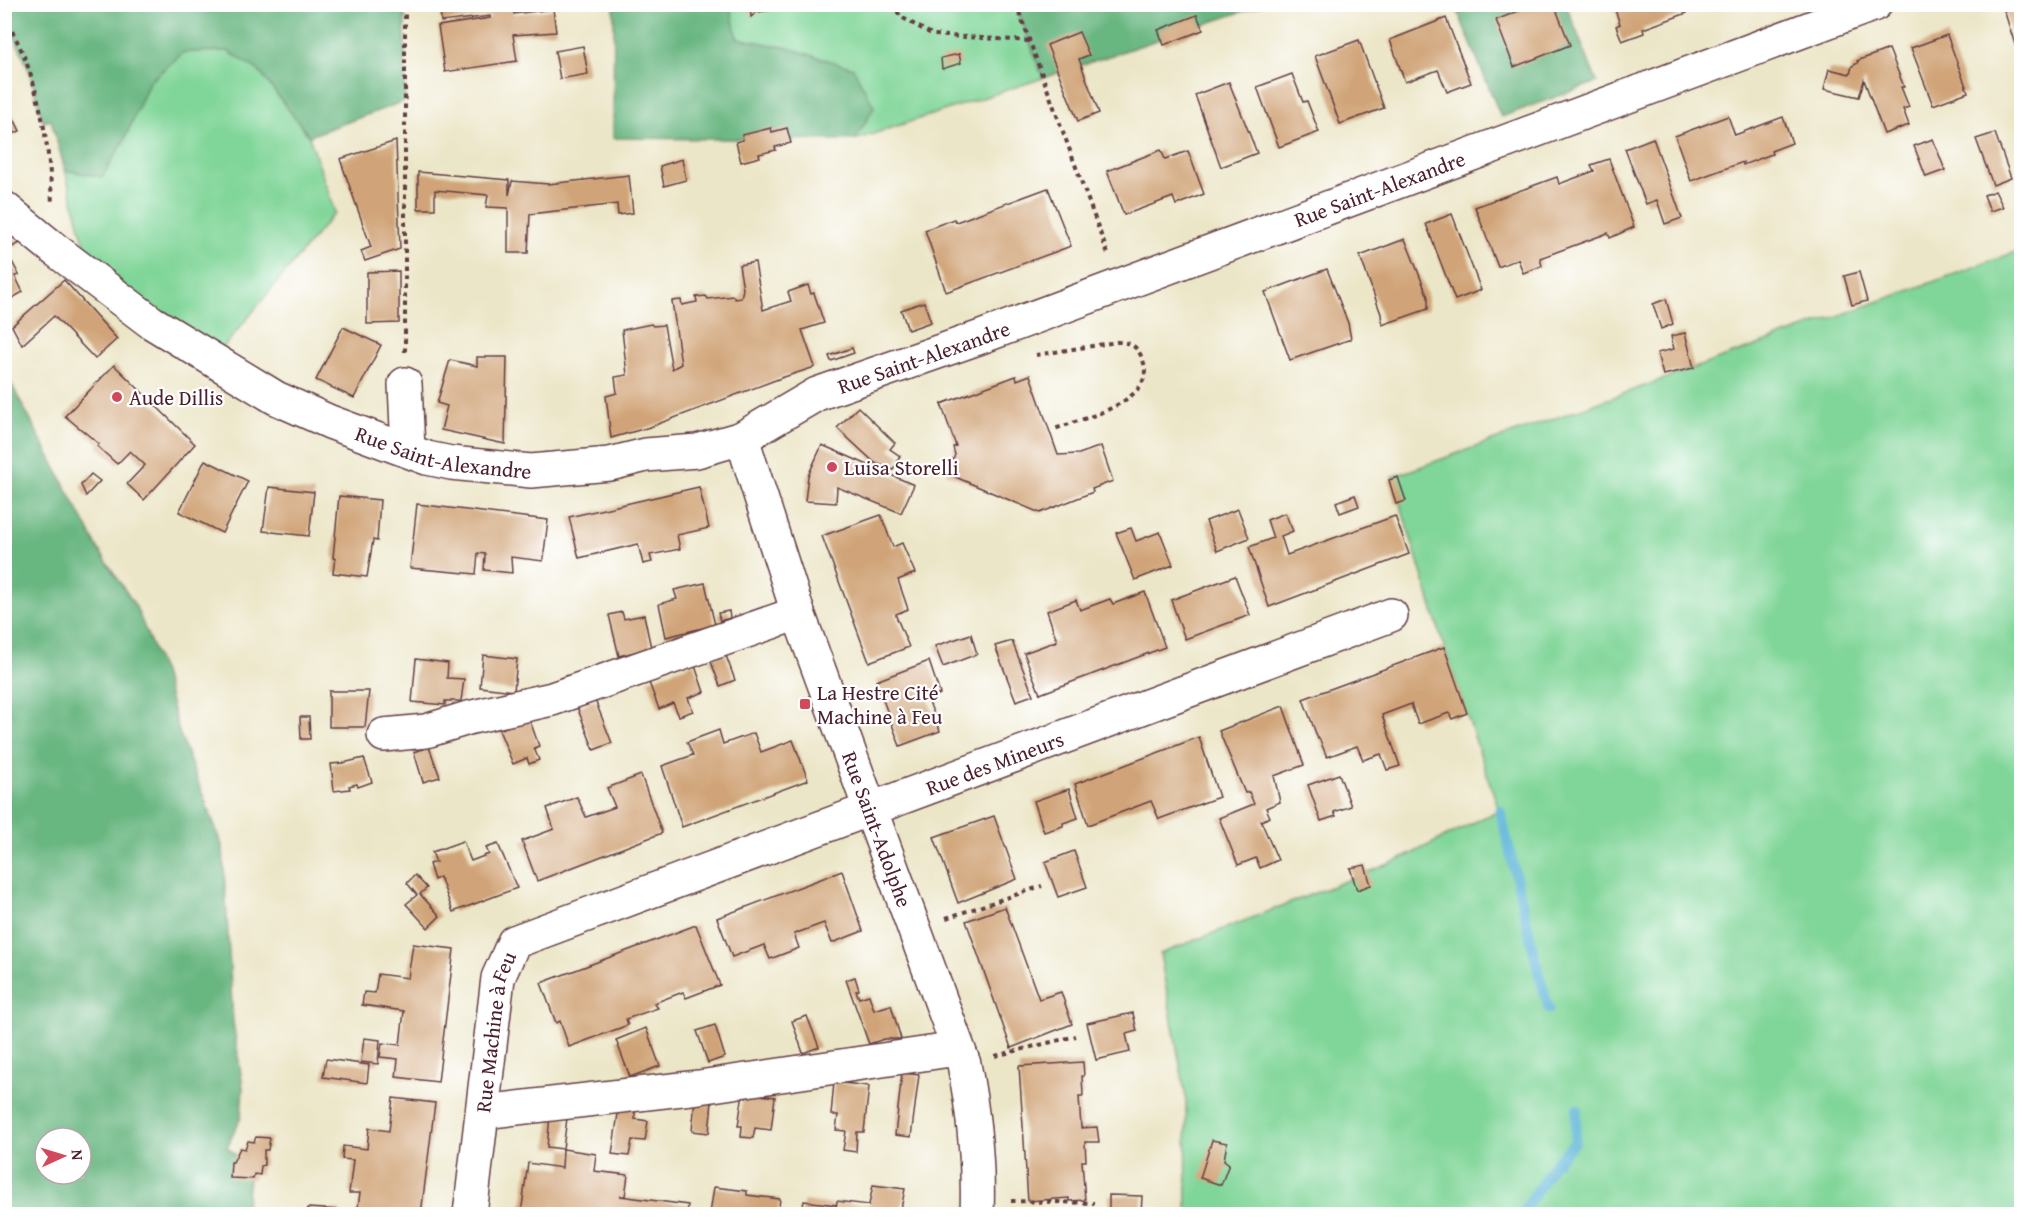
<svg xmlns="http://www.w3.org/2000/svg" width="2026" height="1219" font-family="'Gentium Book Plus',serif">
	<rect width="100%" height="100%" fill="#fff"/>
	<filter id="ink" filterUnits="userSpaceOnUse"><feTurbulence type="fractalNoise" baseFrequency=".0167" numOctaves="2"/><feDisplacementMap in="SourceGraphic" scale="12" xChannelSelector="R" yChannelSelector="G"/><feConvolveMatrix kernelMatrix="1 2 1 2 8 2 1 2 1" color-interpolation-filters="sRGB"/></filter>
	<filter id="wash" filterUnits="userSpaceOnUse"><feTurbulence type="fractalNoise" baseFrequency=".008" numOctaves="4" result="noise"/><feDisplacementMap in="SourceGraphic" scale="24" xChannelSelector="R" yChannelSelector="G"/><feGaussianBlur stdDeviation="1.35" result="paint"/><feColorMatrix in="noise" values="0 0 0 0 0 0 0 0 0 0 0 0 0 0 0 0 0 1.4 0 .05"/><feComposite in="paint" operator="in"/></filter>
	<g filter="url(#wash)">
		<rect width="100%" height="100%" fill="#ece6c8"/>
		<g fill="#80d598" stroke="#657a62" stroke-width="1.5">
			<path d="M730,5h286l27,73 -188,62 19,-33 -86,-59 -52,-10z"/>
			<path d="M228,51l31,19 50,66 26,76 -122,148 -123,-103 -7,-18 -18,-69 37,7 22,-36 25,-59 35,-30z"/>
			<path d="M2021,250v964h-834l-1,-116 -26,-144 239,-94 100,-50 -53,-157 -54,-176z"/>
		</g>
		<g fill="#68b680" stroke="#596a56" stroke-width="1.5" fill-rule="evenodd">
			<path d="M12,5h393v96l-96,35 -51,-66 -30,-19 -44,1 -35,30 -25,59 -22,36 -37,-7 -14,-50 -8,2 -14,-52 -24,-55z"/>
			<path d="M614,5h116l7,33 51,10 65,20 21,39 -19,33 -242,-2z"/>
			<path d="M1016,5h246l-219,73z"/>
			<path d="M1455,5h111l31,77 -96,35z"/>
			<path d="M4,370l95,180 37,57 27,66 16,59 44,116 10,174 10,65 -2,30 -14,30 23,22 -5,45h-240zM45,1138h36v36h-36z"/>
		</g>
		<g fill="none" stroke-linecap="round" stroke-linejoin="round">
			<g stroke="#5ab3d7" stroke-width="10">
				<path d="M1500,810l39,164 10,35"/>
				<path d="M1522,1214l32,-50 21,-22 2,-33"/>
			</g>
		</g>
		<g id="blocks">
			<g fill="#d0a478">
				<path d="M440,4h72l2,10 39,-5 3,23 -43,3 4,26 -72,11 -7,-46 52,-8v-2l-49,6z"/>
				<path d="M750,4h60v2l-53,6 -6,5z"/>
				<path d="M1536,4h18l16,41 -56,22 -18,-47z"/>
				<path d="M1613,4h70l4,9 -44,16 1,4 -22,8 -6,-15 4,-2z"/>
				<path d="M2018,5h4v45l-5,1 -13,-41z"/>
				<path d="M1197,15l6,15 -39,15 -6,-15z"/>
				<path d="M1446,18l25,65 -24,9 -9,-22 -33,12 -15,-42z"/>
				<path d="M1079,32l10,23 -10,4 20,54 -21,8 -31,-76z"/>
				<path d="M1947,35l21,57 -35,13 -22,-57z"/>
				<path d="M1359,40l25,68 -44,16 -25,-68z"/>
				<path d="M583,46l5,28 -28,5 -5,-28z"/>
				<path d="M1889,49l15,38h-3l8,20 -6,2 6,16 -25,9 -20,-54 -5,17 -35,-8 5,-20 21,5 2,-8 6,-3 -1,-2z"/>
				<path d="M959,54l2,9 -19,6 -1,-11z"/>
				<path d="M1292,74l11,28 4,-1 12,31 -40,15 -22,-60z"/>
				<path d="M1229,82l28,71 -36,14 -26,-72z"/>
				<path d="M4,98l16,33 -16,7z"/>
				<path d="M1728,116l7,19 48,-18 9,26 -21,8 1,3 -29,11v-3l-52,19 -16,-45z"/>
				<path d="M771,128l1,4 15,-4 4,15 -16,4 1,3 -17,4 1,3 -19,5 -5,-20 7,-2 -1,-5z"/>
				<path d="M1995,133l16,45 -18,7 -17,-46z"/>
				<path d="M1653,138l29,80 -17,6 -8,-24 -11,4 -21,-55z"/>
				<path d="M1933,139l12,31 -19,7 -12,-31z"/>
				<path d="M396,141l4,108 -35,12 -4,-10 10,-4 -31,-88z"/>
				<path d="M1161,150l4,9 23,-8 16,43 -28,11 -3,-8 -49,18 -17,-44z"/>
				<path d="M682,159l4,21 -22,6 -4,-20z"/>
				<path d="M1609,159l25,68 -24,11 -2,-5 -68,25 2,8 -19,7 -5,-14 -20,8 -23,-60 82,-30 2,7 35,-13 -3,-6z"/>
				<path d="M418,172l91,8v15l3,-14 36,3 81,-9 4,38 -15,2 -1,-11 -87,10 -2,39h-20v-45l-22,-1 2,-12 -53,-5v19h-17z"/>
				<path d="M1048,188l23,58 -125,46 -21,-62 29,-11 2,3z"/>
				<path d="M1995,191l8,16 -13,4 -6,-16z"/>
				<path d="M1452,214l29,76 -26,10 -29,-76z"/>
				<path d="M4,230l16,13 -14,7 13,25 -4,1 8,16 -16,9 -3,-4z"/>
				<path d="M1405,239l23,58v12l-46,16 -1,-11 -21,-58z"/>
				<path d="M755,262l8,48 28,-9 -3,-9 20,-7 3,9 3,-1 10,30 -22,7 13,37 -34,11 -131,49 -39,11 -5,-42 11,-3 -2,-16 12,-2 -5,-45 29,-6 2,2 11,-1 8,44 9,-5 -9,-63 9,-1 1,5 15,-3 -1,-5 10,-1 2,3 25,-3 2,3 6,-1 2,-9 -4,-24z"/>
				<path d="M1327,269l21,54 3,16 -61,21 -25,-68z"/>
				<path d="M399,271v52l-32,1v-52z"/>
				<path d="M1859,272l8,29 -15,4 -8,-29z"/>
				<path d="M64,280l53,59 -22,20 -41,-43 -32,29 -10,-19z"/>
				<path d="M1666,299l7,25 -12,5 -8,-25z"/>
				<path d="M924,302l7,20 -23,8 -7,-20z"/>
				<path d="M343,327l38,18 -27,53 -38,-18z"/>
				<path d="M1685,333l9,35 -31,7 -6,-22 17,-4 -3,-13z"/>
				<path d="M852,348l2,5 -23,8 -2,-5z"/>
				<path d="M477,357h30l-2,87 -64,-14 6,-24 -10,-3 13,-43 27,6z"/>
				<path d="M114,365l81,79 -51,56 -17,-16 18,-19 -15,-14 -13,13 -20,-18 2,-2 -34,-28z"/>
				<path d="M1030,375l28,80 21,-1 22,-8 12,35 -21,8 1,3 -53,21 -94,-40 9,-18 -2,-8 3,-1 -15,-42 75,-28 1,4z"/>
				<path d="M858,407l37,36 -5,6 10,7 -7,14 -18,-7 -38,-35z"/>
				<path d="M822,445l92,40 -13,28 -64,-26 -1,16 -31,-2 3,-25z"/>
				<path d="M205,460l43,21 -26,52 -43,-21z"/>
				<path d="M91,474l9,7 -14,15 -5,-11z"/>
				<path d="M1398,477l8,24 -10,3 -7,-24z"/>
				<path d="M269,487l45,5 -5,44 -46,-5z"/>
				<path d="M699,487l10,41 -32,7 3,14 -30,6 2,7 -9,2 -5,-20 -59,14 -10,-41z"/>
				<path d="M1355,495l4,11 -19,7 -4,-11z"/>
				<path d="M339,496l41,4 -3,41 -4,-1 -6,37 -34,-4 2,-15h-2z"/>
				<path d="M417,504l131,16 -5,41 -32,-4 1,16 -28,-3 1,-16 -7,-1 -2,21 -66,-6z"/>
				<path d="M1238,509l11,29 -32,13 -11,-30z"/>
				<path d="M1285,513l8,18 -12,5 6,19 108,-39 14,38 -140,53 -20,-60 24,-9 -6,-18z"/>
				<path d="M881,515l12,32 9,-4 13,30 -17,7 10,29 -12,5v2l13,31 -40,15 -47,-126z"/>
				<path d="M1131,528l5,13 24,-9 13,33 -38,15 -19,-47z"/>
				<path d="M1235,576l15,39 -65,24 -14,-39z"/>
				<path d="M705,583l10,42 -49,12 -7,-33 18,-5 -3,-9z"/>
				<path d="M1145,592l20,55 -125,47 -16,-41 33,-12 -10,-30 29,-11 4,10 30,-11 3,5z"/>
				<path d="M729,611l1,7 -10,3 -2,-8z"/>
				<path d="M622,612l2,7 20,-4 7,33 -32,8 -10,-41z"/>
				<path d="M971,634l6,20 -34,13 -8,-21z"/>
				<path d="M1012,641l21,54 -17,6 -21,-55z"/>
				<path d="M1444,647l23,66 -15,6 -3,-6 -31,11 -7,-20 -29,11 18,51 -13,4 -6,-16 -18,6 -6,-14 -30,11 -8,-19 -1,1 -15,-40z"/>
				<path d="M725,653l10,27 -15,6 -10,-27z"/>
				<path d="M483,655l34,4 -3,32 -34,-4z"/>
				<path d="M416,659l32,4 -1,15 17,1 -3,22h-16v4l-33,-3z"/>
				<path d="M929,661l11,33 -12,5 12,32 -40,15 -24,-65z"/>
				<path d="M694,663l10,29 -16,6 5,13 -14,5 -6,-13 -14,6 -11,-29z"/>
				<path d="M329,691h40l-4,36h-36z"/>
				<path d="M595,700l17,43 -18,7 -17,-43z"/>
				<path d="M1283,706l21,59 -30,11 6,26 -14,6 4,9 -9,4 17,39 -18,8 -4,-10 -18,7 -19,-47 35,-14 -5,-12 -4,1 -26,-62z"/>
				<path d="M300,717h9l1,22h-9z"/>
				<path d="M529,718l10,28 -5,2 5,12 -10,4 -2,-6 -14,6 -14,-34z"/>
				<path d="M719,730l4,14 31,-11 7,19 32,-12 15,40 -126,47 -20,-61 31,-11 -6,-13z"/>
				<path d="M1199,737l20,60 -60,22 -8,-18 -63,24 -13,-41z"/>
				<path d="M429,747l11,30 -17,5 -9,-30z"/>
				<path d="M364,758l8,24 -14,5 -1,-3 -8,2 1,3 -16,2 -3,-27 12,-1z"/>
				<path d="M1339,774l12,32 -17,6 2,4 -15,5 -13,-36z"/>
				<path d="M641,775l21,58 -125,48 -15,-40 32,-12 -7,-21 30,-11 9,20 29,-10 -8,-19z"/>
				<path d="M1069,789l9,29 -15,5v3l-19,6 -10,-31z"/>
				<path d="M994,816l23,63 -59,24 -24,-66z"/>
				<path d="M463,841l8,20 18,-7 -3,-6 12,-4 19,44 -64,24 -13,-35 -6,3 -5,-16 7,-2 -4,-10z"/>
				<path d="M1074,851l13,36 -29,10 -13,-35z"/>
				<path d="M1365,865l6,20 -14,5 -7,-22z"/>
				<path d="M842,871l21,60 -31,12 -8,-20 -30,11 5,14 -29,11 -6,-14 -32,12 -15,-39z"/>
				<path d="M415,875l12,13 -7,6 20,22 -12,12 -22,-24 11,-9 -10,-12z"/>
				<path d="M1005,907l34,92 22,-7 11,32 -61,24 -45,-127z"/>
				<path d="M696,925l24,60 -34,13 -3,-6 -29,11 4,5 -32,11 2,6 -59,22 -9,-26 -4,2 -15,-40z"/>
				<path d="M413,944l41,5 -16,133 -42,-5 2,-18 -18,-2 2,-14 18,2 4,-34 -42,-6 2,-13 11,1 3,-19 30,4z"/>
				<path d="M855,977l4,13 -3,1 3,7 10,-3 5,15 17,-5 10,34h-17l-15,5 -23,-64z"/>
				<path d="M1133,1013l4,18 -11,3 4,18 -34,8 -9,-37z"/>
				<path d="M807,1016l12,31 -16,6 -11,-32z"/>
				<path d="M715,1025l10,32 -17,6 -11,-32z"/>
				<path d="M646,1028l14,38 -30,11 -14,-37z"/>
				<path d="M364,1038l16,2 -2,24 -17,-2z"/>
				<path d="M326,1059l43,6 -2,18 -44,-6z"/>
				<path d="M1083,1062l1,14h-2l1,20h-4l2,32 16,-1 2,15h-14l1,19h-4l3,39 -16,1v-3l-41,3 -9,-135z"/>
				<path d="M902,1073l17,2 -8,62 -16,-2z"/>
				<path d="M834,1082l35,4 -5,46h-7l-1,20 -13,-2 3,-19 -10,-1 2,-15h-7z"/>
				<path d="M743,1093l32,4 -4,33 -16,-2 -2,10 -12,-1 1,-11h-4z"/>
				<path d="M393,1098l42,5 -14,111h-64l3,-21h-11l4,-33 -11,-1 1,-13 24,3 2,-21 20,3z"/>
				<path d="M695,1100l17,1 -3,32 -17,-2z"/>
				<path d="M619,1107l16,2v10l13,2 -3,20 -13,-1 -3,16 -17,-2z"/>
				<path d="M550,1116l17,2 -4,31 -16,-2z"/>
				<path d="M256,1137l14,1 -2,12h-4v15l-3,1 -1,9 -6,-1 -1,5 -23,-1 1,-16h2l7,-14 5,1 3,-8 6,1z"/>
				<path d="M1212,1140l15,3 -3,17 5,4 -8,21 -21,-7z"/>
				<path d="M563,1149l33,5 -2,17 34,4 -3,21h-5l68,9 -1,9h-166l7,-51 34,5z"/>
				<path d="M873,1185l32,4 -5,25h-65l2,-13 32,4z"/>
				<path d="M714,1187l33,4v4l33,4 -2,15h-68z"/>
				<path d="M1109,1195l33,1 -1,18h-32z"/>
				<path d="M804,1201l32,4 -2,9h-33z"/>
				<path d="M308,1208l32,2 -1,4h-32z"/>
			</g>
		</g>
	</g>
	<g filter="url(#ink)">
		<use href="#blocks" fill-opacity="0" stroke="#623d43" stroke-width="1.5"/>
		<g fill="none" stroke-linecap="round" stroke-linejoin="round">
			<defs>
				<g id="minor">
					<path id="s1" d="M4,208l49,40 98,74 125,76 54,24 97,36 24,5 80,8 79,-7 36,-9 51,-4 45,-13 75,-44 164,-57 894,-333"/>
					<path d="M405,384l3,66"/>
					<path id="s2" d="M742,438l56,175 166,451c10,51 15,99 13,150"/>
					<path d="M384,735l42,-4 42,-13 84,-19 246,-86"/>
					<path d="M483,1112l216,-25 258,-38"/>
					<path id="s3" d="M470,1214l28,-236 16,-36 877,-327"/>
				</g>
			</defs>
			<use href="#minor" stroke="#623d43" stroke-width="36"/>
			<g stroke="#623d43" stroke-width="4" stroke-dasharray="4.5 4.5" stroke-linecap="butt">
				<path d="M892,4l9,13 32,18 97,6"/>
				<path d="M1016,4l92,250"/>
				<path d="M4,15c9,18 19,36 25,55 15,43 21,89 23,134"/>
				<path d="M405,352v-348"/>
				<path d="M1036,355l81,-13c13,0 20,4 25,16 19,43 -59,60 -87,71"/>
				<path d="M946,918l96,-32"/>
				<path d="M995,1056l81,-20"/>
				<path d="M1011,1201l83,2"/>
			</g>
			<use href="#minor" stroke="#fff" stroke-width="33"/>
		</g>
	</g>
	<g fill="#d1495b" stroke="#fff" stroke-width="2">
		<circle cx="117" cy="397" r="6"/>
		<circle cx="832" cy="467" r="6"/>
		<rect x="799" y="698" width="12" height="12" rx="3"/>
	</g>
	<g text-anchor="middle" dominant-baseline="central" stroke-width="4.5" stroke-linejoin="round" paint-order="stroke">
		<g font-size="21" fill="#4a1f2b" stroke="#fff">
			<text stroke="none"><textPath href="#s1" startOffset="1500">Rue Saint-Alexandre</textPath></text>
			<text stroke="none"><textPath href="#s1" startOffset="1014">Rue Saint-Alexandre</textPath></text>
			<text stroke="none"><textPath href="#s1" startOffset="510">Rue Saint-Alexandre</textPath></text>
			<text stroke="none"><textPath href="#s3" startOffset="790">Rue des Mineurs</textPath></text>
			<text stroke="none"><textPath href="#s2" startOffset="414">Rue Saint-Adolphe</textPath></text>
			<text stroke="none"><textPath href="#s3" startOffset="184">Rue Machine à Feu</textPath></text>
		</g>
		<g font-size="21" fill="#4a1f2b" stroke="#fff" text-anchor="start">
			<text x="129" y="397">Aude Dillis</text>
			<text x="844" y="467">Luisa Storelli</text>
			<text x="817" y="692">La Hestre Cité<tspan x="817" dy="24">Machine à Feu</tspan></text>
		</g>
	</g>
	<rect width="2026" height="1219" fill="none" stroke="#fff" stroke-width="24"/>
	<g transform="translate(63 1156) rotate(86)"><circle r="28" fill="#ffffff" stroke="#b7a5aa" stroke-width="1.5"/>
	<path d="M0-4.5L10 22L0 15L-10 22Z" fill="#d1495b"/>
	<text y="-9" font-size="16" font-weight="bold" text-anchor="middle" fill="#4a1f2b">N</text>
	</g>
</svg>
